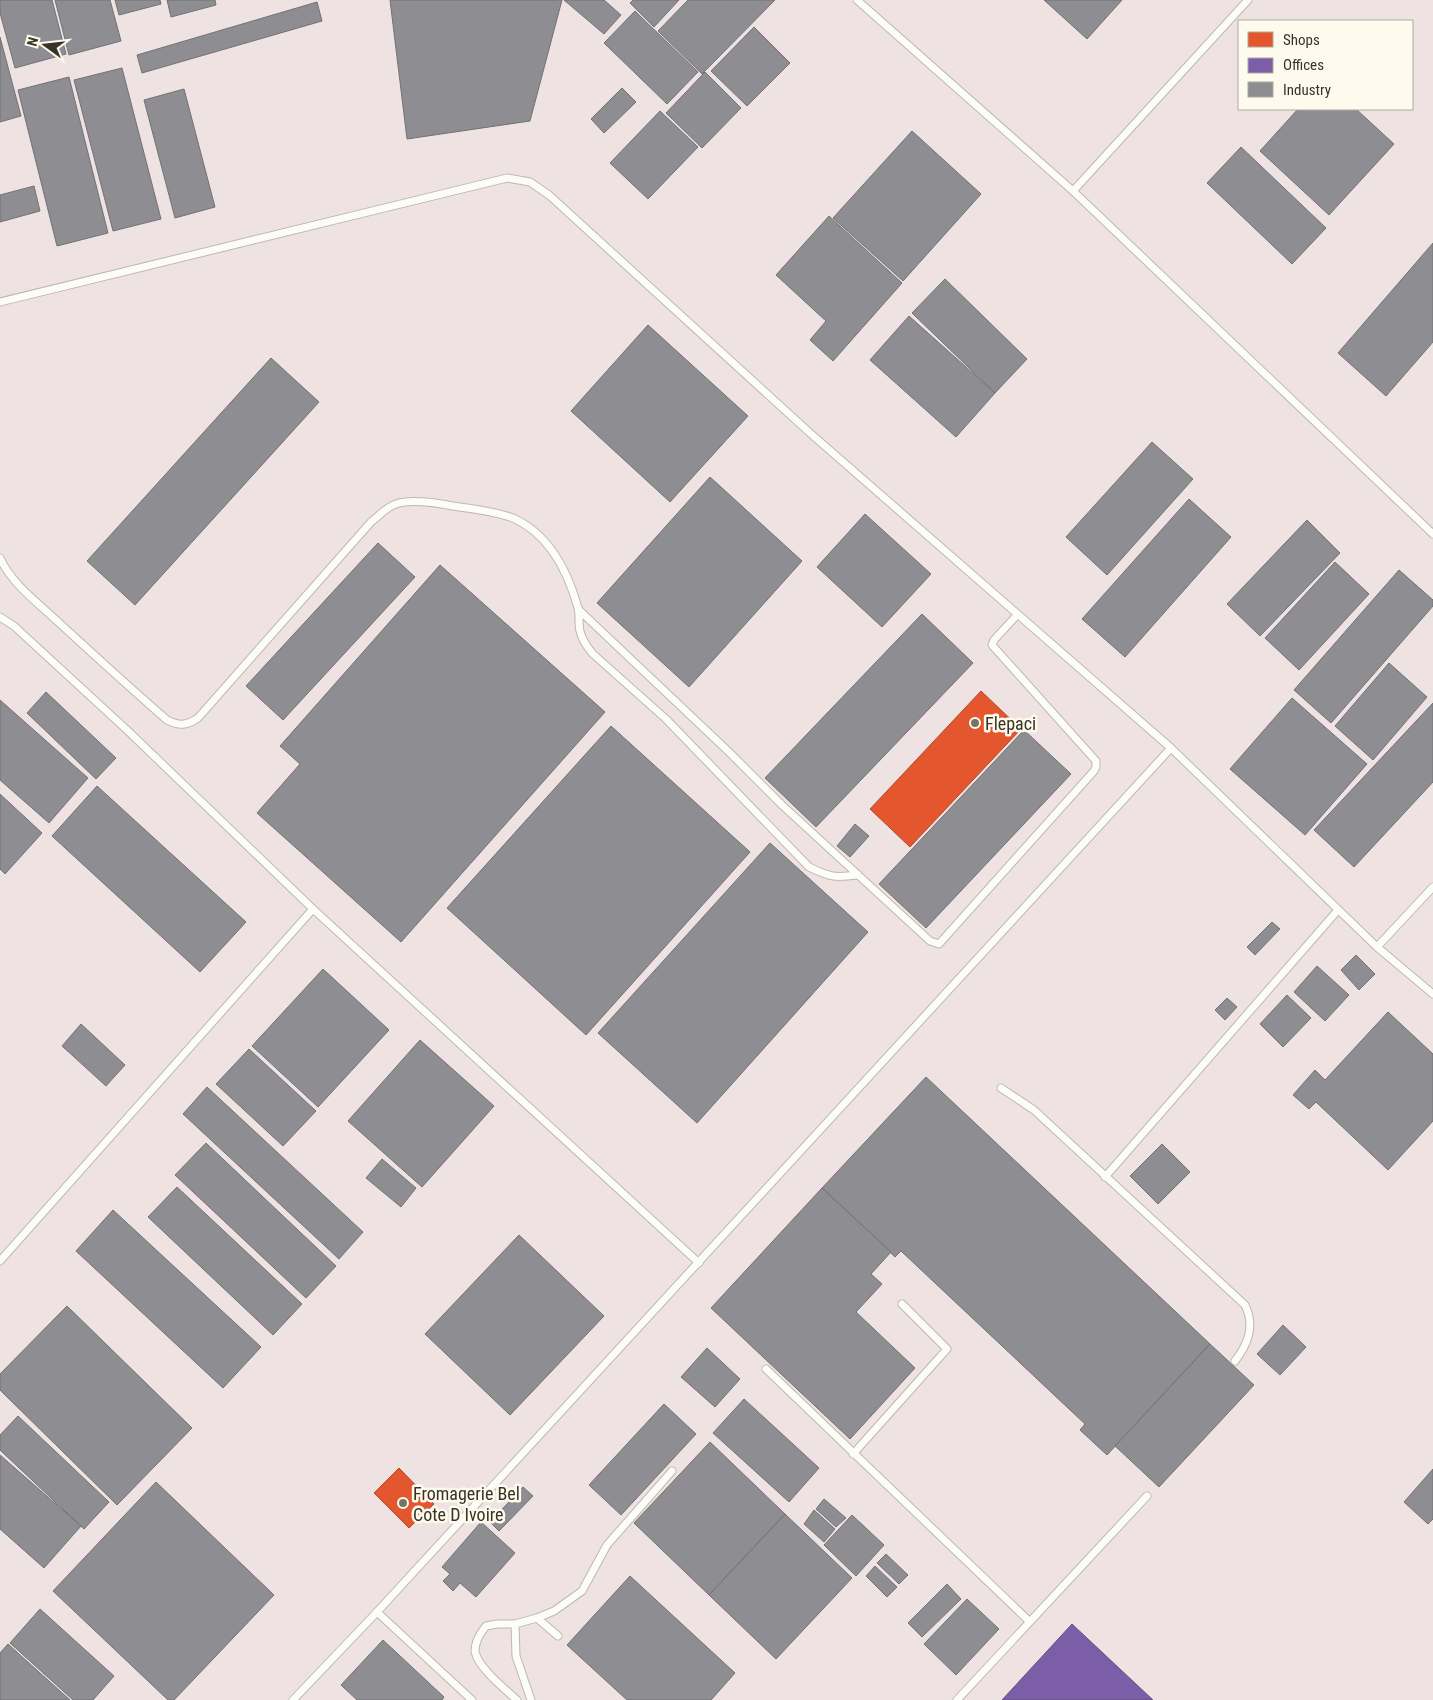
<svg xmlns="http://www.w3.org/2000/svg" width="1433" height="1700" font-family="'Roboto Condensed',sans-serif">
	<rect width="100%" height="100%" fill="#ede8d6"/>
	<path fill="#efe2e3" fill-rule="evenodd" d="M0,0h1433v1700h-1433zM1239,21h173v88h-173z"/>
	<g fill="#e4572e" stroke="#b04c2c">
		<path d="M981,691l40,38 -111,118 -40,-38z"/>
		<path d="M399,1468l35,36 -25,24 -35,-35z"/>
	</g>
	<path fill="#7b5ea7" stroke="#675181" d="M1072,1624l81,76h-151z"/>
	<g fill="#8d8d92" stroke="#737272">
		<path d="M0,0h52l14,54 -51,14 -15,-55z"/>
		<path d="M55,0h55l11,41 -52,14z"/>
		<path d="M115,0h45l1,4 -42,11z"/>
		<path d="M167,0h48l1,5 -45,12z"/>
		<path d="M390,0h172l-32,121 -123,18z"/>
		<path d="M564,0h40l17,15 -17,19z"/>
		<path d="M633,0h46l-25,27 -24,-24z"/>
		<path d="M688,0h87l-73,74 -44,-43z"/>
		<path d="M1044,0h78l-35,39z"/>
		<path d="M317,2l5,19 -180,52 -5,-18z"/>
		<path d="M635,11l63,61 -31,32 -63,-61z"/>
		<path d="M754,27l36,36 -43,43 -36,-35z"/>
		<path d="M0,37l21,79 -21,6z"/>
		<path d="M122,68l39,151 -48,12 -39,-151z"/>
		<path d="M705,72l36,36 -39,40 -36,-35z"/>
		<path d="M69,77l39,156 -51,13 -39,-156z"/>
		<path d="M622,88l14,14 -32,31 -13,-14z"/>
		<path d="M184,89l31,118 -40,11 -31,-118z"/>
		<path d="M1298,109h58l38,35 -65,71 -69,-64z"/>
		<path d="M660,111l38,36 -50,52 -38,-36z"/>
		<path d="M912,131l69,63 -78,87 -70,-63z"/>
		<path d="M1241,147l85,81 -34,36 -85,-81z"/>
		<path d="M34,186l6,25 -40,11v-27z"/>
		<path d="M829,216l73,67 -69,78 -23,-21 16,-19 -50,-46z"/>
		<path d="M1433,243v99l-47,54 -48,-43z"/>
		<path d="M945,279l82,80 -32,34 -83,-80z"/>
		<path d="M909,316l86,77 -39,44 -86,-77z"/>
		<path d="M648,325l100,91 -78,86 -99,-91z"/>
		<path d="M271,358l48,44 -184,203 -48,-44z"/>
		<path d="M1152,442l41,37 -86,96 -41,-38z"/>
		<path d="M710,477l92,84 -113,126 -92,-84z"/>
		<path d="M1189,499l42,38 -106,120 -43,-38z"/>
		<path d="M865,514l66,60 -49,53 -65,-60z"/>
		<path d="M1307,520l33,33 -80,83 -33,-32z"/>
		<path d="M378,543l37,34 -132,143 -37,-34z"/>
		<path d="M1335,562l34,32 -70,76 -34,-32z"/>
		<path d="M440,565l165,147 -204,230 -144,-129 43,-49 -20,-18z"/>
		<path d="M1399,570l34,30v6l-102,117 -37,-33z"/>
		<path d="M922,614l51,49 -157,164 -51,-49z"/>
		<path d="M1389,663l38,34 -54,63 -38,-34z"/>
		<path d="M46,692l70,66 -20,21 -69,-66z"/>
		<path d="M1292,698l75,66 -62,71 -75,-66z"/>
		<path d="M0,700l88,78 -39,45 -49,-43z"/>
		<path d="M1433,703v79l-79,85 -40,-37z"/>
		<path d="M611,726l139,126 -164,183 -139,-127z"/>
		<path d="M1024,730l47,44 -145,154 -47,-44z"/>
		<path d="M97,786l149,136 -46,50 -148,-136z"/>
		<path d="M0,794l42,39 -37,41 -5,-5z"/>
		<path d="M855,824l14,12 -19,21 -13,-11z"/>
		<path d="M770,843l98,89 -171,191 -99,-90z"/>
		<path d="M1272,922l8,7 -25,26 -8,-8z"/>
		<path d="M1356,955l19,19 -16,16 -18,-20z"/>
		<path d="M1317,966l32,29 -24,26 -31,-29z"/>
		<path d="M323,969l66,61 -71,77 -66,-61z"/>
		<path d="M1287,995l24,23 -28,29 -23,-23z"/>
		<path d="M1227,998l10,9 -12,13 -10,-10z"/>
		<path d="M1388,1012l45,42v67l-45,49 -72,-68 -7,7 -16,-14 22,-25 10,10z"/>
		<path d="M81,1024l44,41 -19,21 -44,-40z"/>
		<path d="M420,1040l74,66 -72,81 -74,-66z"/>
		<path d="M249,1049l67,62 -33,35 -67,-62z"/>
		<path d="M926,1077l284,267 -103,111 -27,-25 5,-6 -184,-173 -6,6 -73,-69z"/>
		<path d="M207,1087l156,145 -24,27 -156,-145z"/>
		<path d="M206,1143l130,123 -30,32 -131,-123z"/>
		<path d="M1162,1144l28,28 -32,32 -28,-28z"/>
		<path d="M382,1159l34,29 -15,19 -35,-29z"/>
		<path d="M177,1187l125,117 -29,31 -125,-118z"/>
		<path d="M822,1188l69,64 -20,22 11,10 -26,28 59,56 -65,71 -139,-131z"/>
		<path d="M113,1210l148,137 -38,41 -147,-137z"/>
		<path d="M519,1235l85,81 -94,99 -85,-81z"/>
		<path d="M67,1306l125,122 -75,77 -117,-115v-16z"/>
		<path d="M1283,1325l23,22 -26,28 -23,-21z"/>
		<path d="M1210,1344l44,41 -95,102 -44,-41z"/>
		<path d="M707,1348l33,31 -25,28 -34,-30z"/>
		<path d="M744,1399l75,69 -30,34 -76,-69z"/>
		<path d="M664,1404l32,30 -75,81 -32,-30z"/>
		<path d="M18,1416l91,86 -25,27 -84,-79v-15z"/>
		<path d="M710,1442l75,72 -76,81 -75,-72z"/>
		<path d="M0,1455l81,71 -37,42 -44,-39z"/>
		<path d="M1433,1469v50l-5,5 -24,-22z"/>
		<path d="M156,1482l118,113 -100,105h-6l-115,-109z"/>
		<path d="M523,1487l10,9 -34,35 -9,-9z"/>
		<path d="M824,1499l22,19 -10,9 -20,-18z"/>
		<path d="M814,1510l21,19 -11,13 -20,-18z"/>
		<path d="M785,1514l67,64 -76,81 -67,-64z"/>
		<path d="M852,1515l32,30 -28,31 -32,-31z"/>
		<path d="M481,1522l34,31 -39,44 -16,-14 -7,8 -10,-10 7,-7 -8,-7z"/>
		<path d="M886,1554l22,21 -9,9 -22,-21z"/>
		<path d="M875,1566l22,21 -10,10 -21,-21z"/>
		<path d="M630,1576l105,97 -24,27h-84l-60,-55z"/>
		<path d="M947,1584l14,15 -39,38 -14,-14z"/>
		<path d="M967,1599l32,30 -43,46 -32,-31z"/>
		<path d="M40,1609l74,67 -21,24h-20l-63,-57z"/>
		<path d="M383,1640l61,57 -2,3h-85l-16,-15z"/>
		<path d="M8,1644l62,56h-70v-47z"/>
	</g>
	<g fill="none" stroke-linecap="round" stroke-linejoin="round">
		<defs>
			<g id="service">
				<path d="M857,0l216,191 360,343"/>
				<path d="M1073,191l175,-191"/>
				<path d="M0,302l507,-124 23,4 19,13 261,238 361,315 206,199 56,47"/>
				<path d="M0,558c11,25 37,44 56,62 37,34 73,67 111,100 12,6 19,6 31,-2l173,-196c8,-6 15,-15 25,-18 14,-5 41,-1 57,2 19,3 41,5 60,12 36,16 55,54 65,90 2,7 0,15 2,23 2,9 7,16 13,23l73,65 143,148c21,10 25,11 48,8"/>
				<path d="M579,610l150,142 53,53 148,136 9,3 155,-173 2,-4v-6l-104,-116 2,-5 23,-25"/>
				<path d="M0,617l14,9 113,104 186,179 386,354"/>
				<path d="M1377,947l56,-60"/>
				<path d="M1001,1088l33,22 211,195c10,20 4,38 -10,56"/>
				<path d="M1105,1177l233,-267"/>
				<path d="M0,1261l313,-352"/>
				<path d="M766,1369l263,252"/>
				<path d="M853,1454l94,-105 -45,-45"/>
				<path d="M377,1612l95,88"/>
				<path d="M537,1618l21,18"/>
				<path d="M515,1624l1,32 15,44"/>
				<path d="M293,1700l84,-88 794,-864"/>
				<path d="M517,1700c-11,-10 -40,-33 -42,-49 0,-9 6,-19 11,-25l11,-2h18l22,-6 17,-7 28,-20 25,-46 65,-74"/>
				<path d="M957,1700l190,-204"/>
			</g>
		</defs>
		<use href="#service" stroke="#bdb9ab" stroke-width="9"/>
		<use href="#service" stroke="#fcfcf9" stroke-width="7"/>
	</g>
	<g fill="#777364" stroke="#fefbee" stroke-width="2">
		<circle cx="975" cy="723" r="5"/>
		<circle cx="403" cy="1503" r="5"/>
	</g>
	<g text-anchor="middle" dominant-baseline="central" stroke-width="5" stroke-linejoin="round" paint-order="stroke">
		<g font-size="18" fill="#373427" stroke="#fefbee" text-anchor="start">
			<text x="985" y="723">Flepaci</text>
			<text x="413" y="1493">Fromagerie Bel<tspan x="413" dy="21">Cote D Ivoire</tspan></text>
		</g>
	</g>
	<rect x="1238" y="20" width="175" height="90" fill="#fefbee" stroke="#aeab9e"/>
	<rect x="1248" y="32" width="25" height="15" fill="#e4572e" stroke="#aeab9e"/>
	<text x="1283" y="45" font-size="15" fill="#373427">Shops</text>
	<rect x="1248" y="58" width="25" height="15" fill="#7b5ea7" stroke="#aeab9e"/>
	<text x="1283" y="70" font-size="15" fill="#373427">Offices</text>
	<rect x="1248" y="82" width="25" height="15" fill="#8d8d92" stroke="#aeab9e"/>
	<text x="1283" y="95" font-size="15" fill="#373427">Industry</text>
	<g transform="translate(45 45) rotate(285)" stroke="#fefbee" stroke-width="4" paint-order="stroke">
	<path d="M0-4L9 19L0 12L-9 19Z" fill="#373427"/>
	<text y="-8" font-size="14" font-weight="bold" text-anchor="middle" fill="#373427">N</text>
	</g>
</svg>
